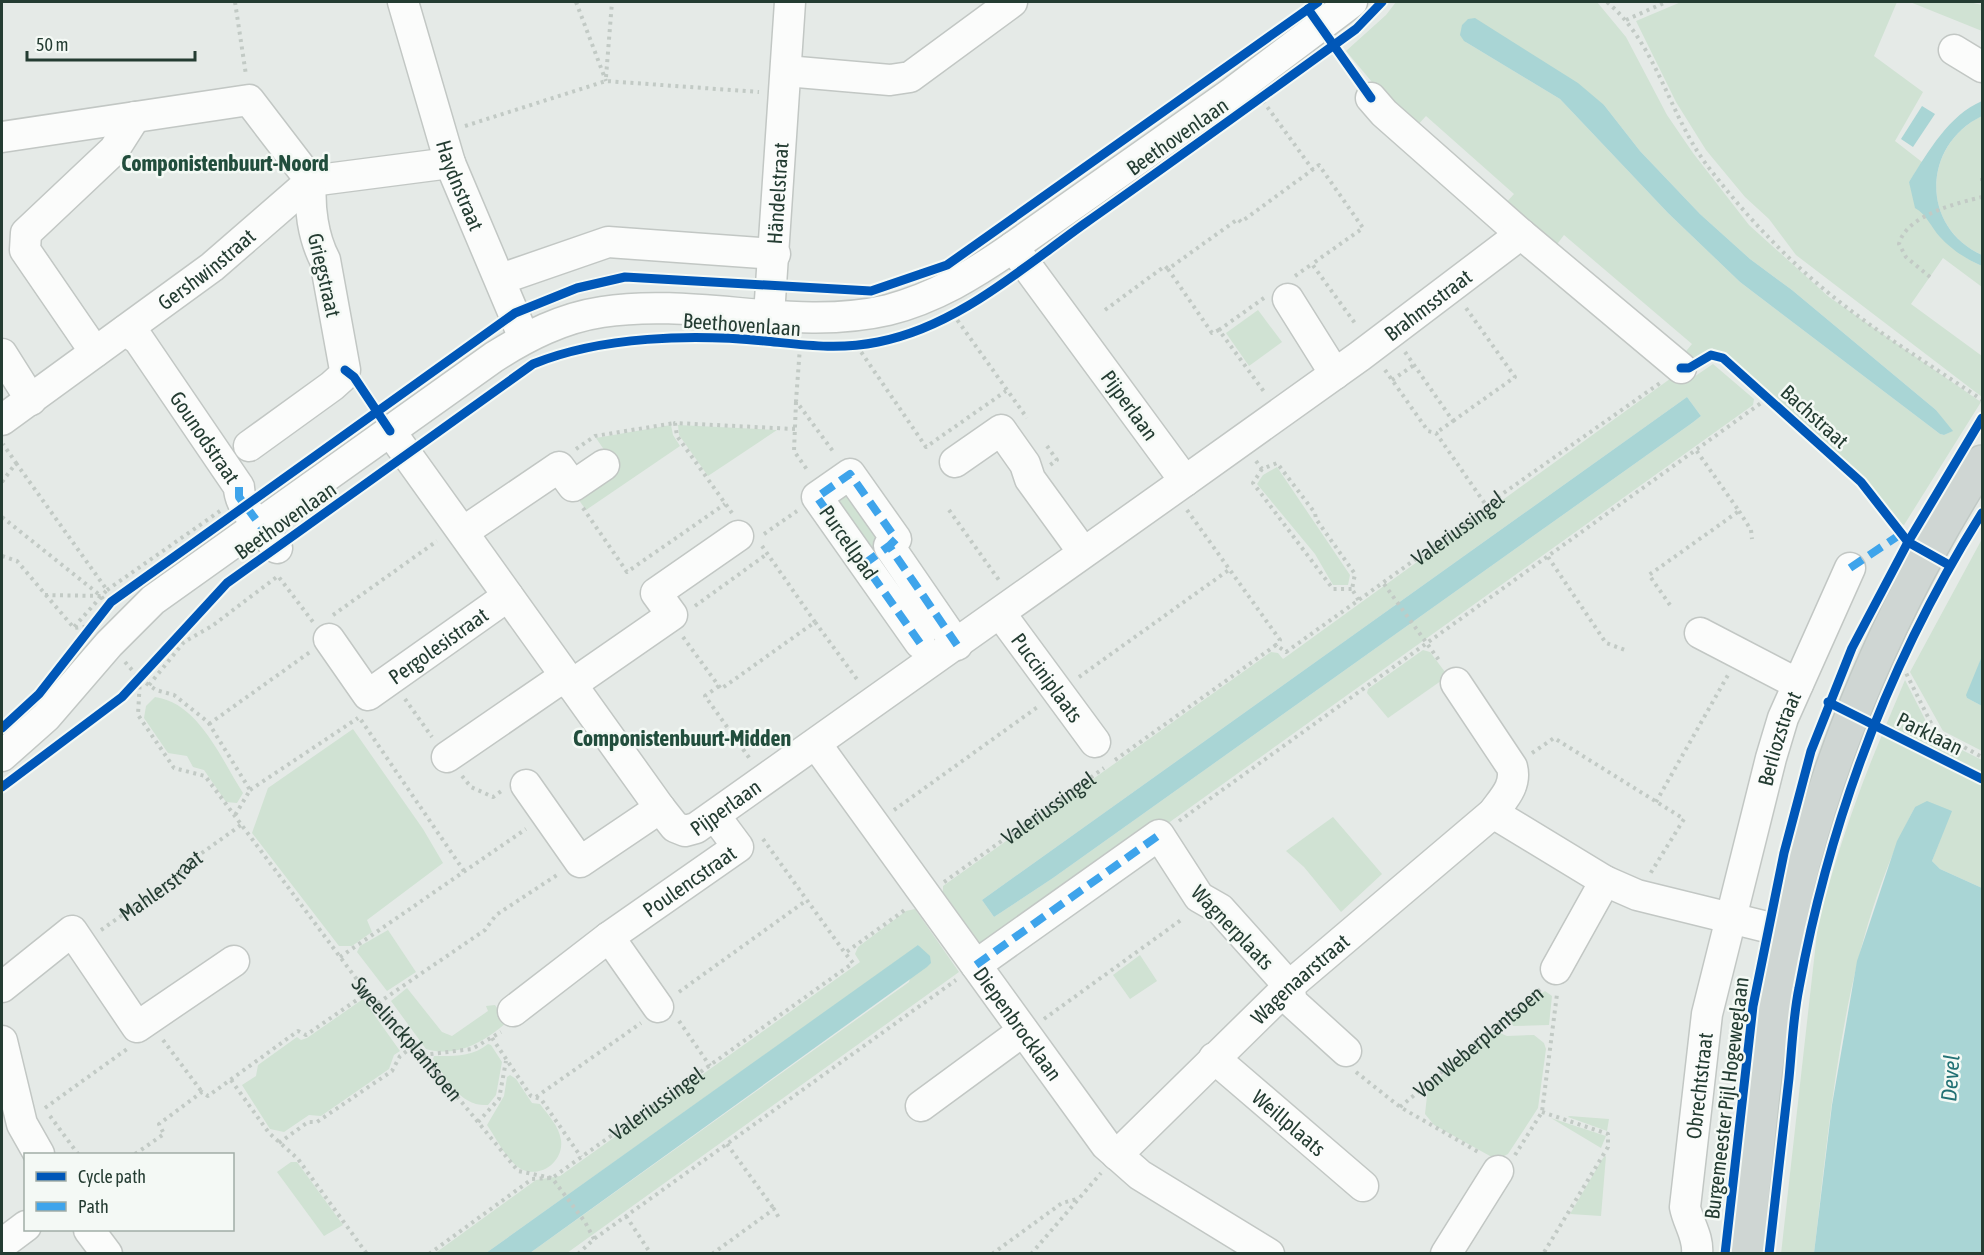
<svg xmlns="http://www.w3.org/2000/svg" width="1984" height="1255" font-family="'Asap Condensed',sans-serif">
	<rect width="100%" height="100%" fill="#e5eae7"/>
	<g fill="#d0e2d3" fill-rule="evenodd">
		<path d="M1396,2h201l29,35 41,78 26,38 56,72 80,72 152,105 -77,123c-14,-3 -23,-27 -31,-38l-147,-132 -14,-7 -28,17 -2,-9 10,-12 -128,-109 -9,12 -51,-42 10,-11 -88,-78 -10,11 -29,-27 -41,-49 40,-36zM1464,41l140,64 36,46 60,63 50,45 42,31 144,120 16,21 -8,4 -4,-1 -200,-152 -72,-69 -108,-114z"/>
		<path d="M1681,2h216l-23,54 49,36 -28,49 27,21 -13,20c17,37 35,67 73,84v21l-39,-29 -32,46 71,52v41l-186,-142 -27,-36 -24,-22 -39,-47 -30,-48 -40,-81z"/>
		<path d="M1910,2h59l13,3v26z"/>
		<path d="M1982,116v139c-62,-28 -60,-110 0,-139z"/>
		<path d="M1258,310l24,32 -33,24 -23,-33z"/>
		<path d="M1713,364l41,35 -1,6 -614,439 -155,105 -41,-57v-6l328,-234 7,1 5,6 391,-283 11,7zM1687,397l14,19 -9,7 -639,455 -59,39 -12,-17z"/>
		<path d="M671,425l2,10 7,11 -94,64 -10,-14 40,-29 -20,-29z"/>
		<path d="M678,425l99,5 -69,46 -29,-41z"/>
		<path d="M1277,467l73,108 -2,10h-15l-18,-31 -58,-70 6,-9z"/>
		<path d="M846,480l41,62 -21,15 -42,-62z"/>
		<path d="M1982,539v117l-15,42 15,8v45l-39,-20 -33,-59z"/>
		<path d="M1423,650l7,2 18,24 -60,42 -21,-25 1,-4z"/>
		<path d="M1905,680l26,51 7,7 44,22v13l-96,-48z"/>
		<path d="M155,697c44,6 66,62 88,96l-6,10 -11,-1 -22,-32 -11,-3 -6,-11 -19,-3 -24,-35 2,-12z"/>
		<path d="M353,729l70,100 20,34 -76,57 5,12 -20,14h-13l-87,-113 16,-45z"/>
		<path d="M1882,735l100,50v103l-42,-19 -8,-8 19,-50 -36,-4c-72,136 -83,296 -101,446l-33,1 37,-330c17,-65 38,-128 64,-189z"/>
		<path d="M1333,817l49,57 -41,38 -37,-45 -18,-16z"/>
		<path d="M915,909l44,63 -392,281h-37l379,-271 10,-37 -433,308 -52,1 102,-74 24,-4 300,-214 -5,-8 3,-7 48,-36z"/>
		<path d="M388,930l28,42 -29,19 -30,-39 3,-6z"/>
		<path d="M1140,955l17,26 -27,18 -17,-24z"/>
		<path d="M407,988l35,44 10,4 36,-25 -2,-5 9,-1 12,17c-23,20 -50,36 -81,27l-35,-48z"/>
		<path d="M1545,991l7,5 -3,29 -36,1 -3,-8z"/>
		<path d="M363,999l37,52 -6,4 -5,14 -68,47 -12,-1 -25,17 -14,-3 -28,-44 14,-9 2,-11 39,-28 4,3 6,-2z"/>
		<path d="M1495,1031l12,5 27,-1 10,8 2,6 -8,59 -30,46 -8,4 -10,-2 -56,-31 -9,-11 3,-27z"/>
		<path d="M488,1044l3,1 11,17 -6,33 -8,10c-28,2 -41,-26 -55,-46l1,-3c20,0 38,1 54,-12z"/>
		<path d="M510,1075l6,4 16,24 8,1c8,11 19,22 21,36 3,21 -20,39 -40,29 -14,-8 -25,-31 -34,-44l17,-29 3,-19z"/>
		<path d="M1569,1116l40,3 -2,12 -39,-14z"/>
		<path d="M1551,1118l55,18 -5,12z"/>
		<path d="M1606,1156l-5,60 -31,-2 33,-56z"/>
		<path d="M291,1162h6l46,63 -19,11 -47,-64z"/>
	</g>
	<g fill="#a9d5d5">
		<path d="M1475,18l103,65 26,22 36,46 60,63 50,45 42,31 144,120 17,21 -9,4 -4,-1 -200,-152 -72,-69 -108,-114 -96,-58 -4,-6 2,-10 6,-6z"/>
		<path d="M1982,101v15c-60,29 -62,111 0,139v11c-16,-7 -30,-16 -42,-29 -9,-10 -13,-22 -25,-29l-6,-26c19,-30 40,-67 73,-81z"/>
		<path d="M1922,106l13,8 -22,33 -12,-8z"/>
		<path d="M1687,397l14,19 -9,7 -639,455 -59,39 -12,-17z"/>
		<path d="M1982,656v50l-15,-8 -1,-3z"/>
		<path d="M1927,801l25,10 -20,50 8,8 42,19v365h-168l18,-148 25,-144 40,-120 18,-34z"/>
		<path d="M918,945l12,11 1,7 -4,4 -397,286h-44z"/>
	</g>
	<g fill="none" stroke-linecap="round" stroke-linejoin="round">
		<defs>
			<g id="minor">
				<path id="s7" d="M403,2l47,161 74,175"/>
				<path d="M1954,50l28,17"/>
				<path d="M786,71l104,9 20,-3 102,-75"/>
				<path d="M1371,98l13,15 137,121 160,134"/>
				<path d="M2,137l247,-37 62,81 139,-18"/>
				<path d="M501,279l107,-37 167,12"/>
				<path d="M1288,299l47,75"/>
				<path id="s8" d="M769,315l21,-313"/>
				<path id="s9" d="M126,330l13,10 100,147c0,22 25,44 38,61"/>
				<path d="M95,352l-70,-102 1,-17 88,-83 21,-33"/>
				<path d="M2,354l29,46"/>
				<path id="s10" d="M2,420l210,-153 99,-86"/>
				<path id="s11" d="M390,431l270,377 15,19 10,4 11,-3 489,-347 -172,-234"/>
				<path d="M249,446l83,-60 10,-9 3,-7 -20,-110c-12,-23 -16,-53 -14,-79"/>
				<path d="M955,462l46,-32 24,34 5,15 53,73"/>
				<path id="s12" d="M1185,481l175,-125 161,-122"/>
				<path d="M463,532l96,-65 14,19 31,-21"/>
				<path id="s13" d="M1000,613l95,129"/>
				<path d="M1700,633l98,51"/>
				<path id="s14" d="M329,639l39,56 140,-99"/>
				<path d="M920,643l-103,-146 33,-23 46,65 -7,7 68,99"/>
				<path d="M571,685l101,-70 -16,-22 82,-57"/>
				<path id="s15" d="M816,744l290,401 34,30 129,79"/>
				<path d="M2,756l44,-39 63,-73 44,-44 341,-243c33,-21 68,-39 108,-45 95,-15 192,20 286,-2 47,-12 86,-36 125,-63l220,-155 119,-90"/>
				<path d="M447,757l118,-81"/>
				<path d="M526,785l54,77 80,-54"/>
				<path d="M1493,813l112,68 32,14 150,37"/>
				<path d="M609,937l49,70"/>
				<path d="M976,965l183,-130 40,62 21,12 69,77 3,16 54,49"/>
				<path d="M1556,969l49,-88"/>
				<path d="M2,987l70,-56 65,96 97,-66"/>
				<path id="s16" d="M513,1011l96,-74 129,-90 -23,-31"/>
				<path d="M2,1041l20,83 17,30"/>
				<path id="s17" d="M1214,1058l149,128"/>
				<path d="M921,1106l102,-75"/>
				<path id="s18" d="M1117,1155l172,-169 204,-173c10,-14 24,-27 19,-46l-56,-84"/>
				<path d="M89,1230l18,24"/>
				<path d="M2,1244l24,-18"/>
				<path d="M1446,1254l52,-83"/>
				<path id="s19" d="M1697,1254c2,-17 -9,-31 -12,-47l22,-193 64,-256 12,-40 67,-150"/>
			</g>
			<path id="major" d="M1746,1254c11,-97 18,-194 35,-289 31,-179 104,-350 201,-503"/>
		</defs>
		<use href="#minor" stroke="#c2c7c4" stroke-width="33"/>
		<use href="#major" stroke="#c1c9c5" stroke-width="36"/>
		<g stroke="#c2cac5" stroke-width="4" stroke-dasharray="3 4.5" stroke-linecap="butt">
			<path d="M235,2l11,73"/>
			<path d="M576,2l30,79"/>
			<path d="M1607,2c49,41 62,112 99,162 38,50 81,96 130,135 46,37 98,68 146,101"/>
			<path d="M1626,20l40,-18"/>
			<path d="M606,77l6,-75"/>
			<path d="M1263,101l50,69"/>
			<path d="M465,126l141,-45 153,11"/>
			<path d="M1982,178v5"/>
			<path d="M1295,276l17,-12 45,62"/>
			<path d="M1930,277l-24,-20 -7,-13c7,-29 59,-41 83,-47"/>
			<path d="M1264,298l-45,32 46,63"/>
			<path d="M1105,310l60,-44 3,3"/>
			<path d="M953,314l74,104"/>
			<path d="M1219,330l-7,3 -44,-64 70,-50 3,3 78,-57 44,63 -51,36"/>
			<path d="M857,346l69,101 80,-56"/>
			<path d="M800,347l-4,54 39,53"/>
			<path d="M1405,352l48,69 -17,12"/>
			<path d="M1385,370l43,61 8,2 52,75"/>
			<path d="M1392,380l22,-15"/>
			<path d="M796,402l-2,49 14,20"/>
			<path d="M1453,421l62,-44 -49,-69"/>
			<path d="M1047,446l10,14 -7,5"/>
			<path d="M576,449l19,-13 80,-13"/>
			<path d="M1256,461l6,8 15,-6 38,50 1,6 39,55 -3,15 7,12"/>
			<path d="M16,463l91,127 -33,37"/>
			<path d="M1262,469l-9,14 80,106h19"/>
			<path d="M2,482l14,-19 -13,-19"/>
			<path d="M583,508l44,64 98,-68"/>
			<path d="M949,510l52,73"/>
			<path d="M1187,510l93,130 -4,5"/>
			<path d="M1739,511l12,19 1,9"/>
			<path d="M732,513l-55,-77 -2,-13 120,6"/>
			<path d="M2,517l99,79 8,12"/>
			<path d="M764,534l33,-23"/>
			<path d="M762,546l53,76"/>
			<path d="M2,556l15,5 57,67 18,-2"/>
			<path d="M1548,557l58,86 22,8"/>
			<path d="M1384,584l57,79"/>
			<path d="M107,590l113,-79"/>
			<path d="M45,595l56,1"/>
			<path d="M1670,605l-21,-30 90,-64 -43,-61"/>
			<path d="M695,606l72,-52"/>
			<path d="M333,615l104,-74"/>
			<path d="M683,637l38,52 94,-67 44,60"/>
			<path d="M125,662l15,17 16,11 18,5 34,27 42,68 -16,27"/>
			<path d="M1901,669l4,2 30,60 47,26"/>
			<path d="M1079,677l151,-108"/>
			<path id="s1" d="M140,679l-2,36 36,53 31,8 162,217 48,52 103,126 34,7 33,44 9,17"/>
			<path d="M149,685l35,-43 28,-16 66,-50 35,46"/>
			<path d="M719,686l-14,10 45,63"/>
			<path d="M405,699l27,38"/>
			<path d="M361,720l103,151"/>
			<path d="M209,724l101,-72"/>
			<path d="M1532,753l22,-15 130,81 -34,55"/>
			<path id="s2" d="M1115,760l161,-115 10,7 204,-146 8,-9 162,-114"/>
			<path d="M462,776l9,11 22,10 10,-7"/>
			<path d="M250,790l108,-72"/>
			<path d="M1656,802l72,-127"/>
			<path d="M894,810l145,-104"/>
			<path d="M1179,821l589,-423"/>
			<path d="M763,839l82,114"/>
			<path id="s3" d="M944,882l160,-114"/>
			<path id="s4" d="M101,930l76,-53 8,-12 56,-40"/>
			<path d="M340,957l186,-128"/>
			<path d="M679,992l128,-92"/>
			<path d="M378,1003l107,-73 11,-15 61,-40"/>
			<path d="M1044,1019l137,-99"/>
			<path d="M679,1021l31,45"/>
			<path d="M492,1038l39,58 10,3 40,58"/>
			<path d="M163,1040l39,52"/>
			<path d="M423,1055l49,-6 29,-17"/>
			<path d="M1356,1072l44,35 80,46"/>
			<path d="M231,1080l38,53 29,26 69,95"/>
			<path d="M536,1097l105,-74"/>
			<path id="s5" d="M1400,1107l142,-119"/>
			<path d="M45,1108l82,-59"/>
			<path d="M1542,1112l66,22v13l-65,107"/>
			<path d="M50,1116l28,38"/>
			<path d="M478,1122l21,-23 7,-38"/>
			<path d="M279,1143l29,-21h9l75,-51 8,-15 15,-11"/>
			<path d="M727,1144l47,65"/>
			<path d="M135,1154l29,-20 -5,-10 43,-32 6,4 90,-65 8,4 61,-42"/>
			<path d="M1515,1155l27,-43 15,-118"/>
			<path d="M626,1216l25,38"/>
			<path id="s6" d="M429,1254l103,-75 20,-1 301,-215 -8,-10 61,-44"/>
			<path d="M578,1254l16,-15 362,-259"/>
			<path d="M712,1254l62,-45 5,9"/>
			<path d="M992,1254l70,-51 15,-4"/>
			<path d="M1031,1254l70,-81"/>
		</g>
		<use href="#minor" stroke="#fbfcfb" stroke-width="30"/>
		<use href="#major" stroke="#cfd6d3" stroke-width="33"/>
		<g stroke="#3ea4eb" stroke-width="8" stroke-dasharray="15 8" stroke-linecap="butt">
			<path d="M239,487v10l38,51"/>
			<path d="M864,564l25,-18"/>
			<path d="M1850,568l51,-34"/>
			<path d="M920,643l-103,-146 33,-23 46,65 -7,7 68,99"/>
			<path d="M976,965l183,-130"/>
		</g>
		<defs>
			<g id="cycleway">
				<path d="M1308,9l63,89"/>
				<path d="M1681,368h8l22,-13 12,3 138,124 47,60 41,23"/>
				<path d="M345,370l9,7 36,54"/>
				<path d="M1828,702l154,77"/>
				<path d="M2,728l37,-34 72,-92 404,-289 62,-25 48,-11 246,14 76,-26 371,-263"/>
				<path d="M2,787l120,-90 105,-114 306,-219c69,-28 159,-30 232,-23 40,4 73,9 113,1 78,-15 143,-73 206,-118 84,-59 167,-119 250,-179l22,-16 26,-27"/>
				<path d="M1725,1254l28,-248 31,-153 27,-102 41,-103 56,-106 74,-124"/>
				<path d="M1769,1254c7,-59 13,-118 20,-176 3,-30 4,-61 10,-90 31,-169 92,-330 183,-475"/>
			</g>
		</defs>
		<use href="#cycleway" stroke="#f4f9f5" stroke-width="13"/>
		<use href="#cycleway" stroke="#0057b8" stroke-width="9"/>
	</g>
	<g text-anchor="middle" dominant-baseline="central" stroke-width="5" stroke-linejoin="round" paint-order="stroke">
		<g font-size="21" fill="#243c32" stroke="#f4f9f5">
			<text transform="translate(1177 136) rotate(-35)">Beethovenlaan</text>
			<text stroke="none"><textPath href="#s7" startOffset="192">Haydnstraat</textPath></text>
			<text stroke="none"><textPath href="#s8" startOffset="122">Händelstraat</textPath></text>
			<text stroke="none"><textPath href="#s10" startOffset="254">Gershwinstraat</textPath></text>
			<text transform="translate(325 275) rotate(77)">Griegstraat</text>
			<text stroke="none"><textPath href="#s12" startOffset="300">Brahmsstraat</textPath></text>
			<text transform="translate(742 324) rotate(4)">Beethovenlaan</text>
			<text transform="translate(1130 405) rotate(54)">Pijperlaan</text>
			<text transform="translate(1815 416) rotate(42)">Bachstraat</text>
			<text stroke="none"><textPath href="#s9" startOffset="134">Gounodstraat</textPath></text>
			<text transform="translate(285 520) rotate(-35)">Beethovenlaan</text>
			<text stroke="none"><textPath href="#s2" startOffset="422">Valeriussingel</textPath></text>
			<text transform="translate(849 542) rotate(55)">Purcellpad</text>
			<text stroke="none"><textPath href="#s14" startOffset="154">Pergolesistraat</textPath></text>
			<text stroke="none"><textPath href="#s13" startOffset="80">Pucciniplaats</textPath></text>
			<text transform="translate(1930 733) rotate(26)">Parklaan</text>
			<text stroke="none"><textPath href="#s19" startOffset="528">Berliozstraat</textPath></text>
			<text stroke="none"><textPath href="#s11" startOffset="546">Pijperlaan</textPath></text>
			<text stroke="none"><textPath href="#s3" startOffset="128">Valeriussingel</textPath></text>
			<text stroke="none"><textPath href="#s16" startOffset="219">Poulencstraat</textPath></text>
			<text stroke="none"><textPath href="#s4" startOffset="75">Mahlerstraat</textPath></text>
			<text transform="translate(1233 927) rotate(46)">Wagnerplaats</text>
			<text stroke="none"><textPath href="#s18" startOffset="254">Wagenaarstraat</textPath></text>
			<text stroke="none"><textPath href="#s15" startOffset="345">Diepenbrocklaan</textPath></text>
			<text stroke="none"><textPath href="#s1" startOffset="464">Sweelinckplantsoen</textPath></text>
			<text stroke="none"><textPath href="#s5" startOffset="102">Von Weberplantsoen</textPath></text>
			<text stroke="none"><textPath href="#s19" startOffset="171">Obrechtstraat</textPath></text>
			<text transform="translate(1726 1098) rotate(-83)">Burgemeester Pijl Hogeweglaan</text>
			<text stroke="none"><textPath href="#s6" startOffset="276">Valeriussingel</textPath></text>
			<text stroke="none"><textPath href="#s17" startOffset="99">Weillplaats</textPath></text>
		</g>
		<g font-size="22" font-weight="bold" fill="#214d3c" stroke="#f4f9f5">
			<text x="225" y="163">Componistenbuurt-Noord</text>
			<text x="682" y="738">Componistenbuurt-Midden</text>
		</g>
		<g font-size="22" font-style="italic" fill="#227174" stroke="#f4f9f5">
			<text transform="translate(1950 1078) rotate(-86)">Devel</text>
		</g>
	</g>
	<rect width="1984" height="1255" fill="none" stroke="#243c32" stroke-width="6"/>
	<rect x="24" y="1153" width="210" height="78" fill="#f4f9f5" stroke="#a1ada7" stroke-width="1.5"/>
	<rect x="36" y="1172" width="30" height="9" fill="#0057b8" stroke="#a1ada7" stroke-width="1.5"/>
	<text x="78" y="1183" font-size="18" fill="#243c32">Cycle path</text>
	<rect x="36" y="1202" width="30" height="9" fill="#3ea4eb" stroke="#a1ada7" stroke-width="1.5"/>
	<text x="78" y="1213" font-size="18" fill="#243c32">Path</text>
	<path d="M27 51v9h168v-9" fill="none" stroke="#243c32" stroke-width="3"/>
	<text x="36" y="51" font-size="18" fill="#243c32" stroke="#f4f9f5" stroke-width="4.5" paint-order="stroke">50 m</text>
</svg>
